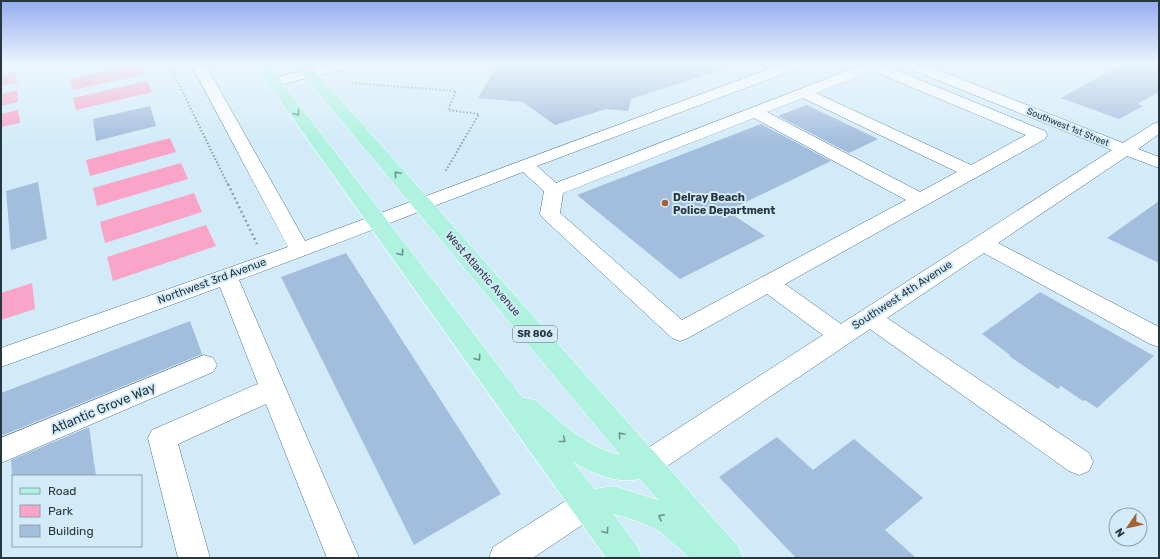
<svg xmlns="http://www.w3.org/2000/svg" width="1160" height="559" font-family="Rubik,sans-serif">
	<rect width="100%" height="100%" fill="#d3ebf9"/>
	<g fill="#faa4c7">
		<path d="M139,64l6,10 -72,16 -3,-11z"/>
		<path d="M16,72l1,11 -16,3v-11z"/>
		<path d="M147,81l5,11 -76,18 -3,-12z"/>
		<path d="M17,90l1,12 -17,4v-12z"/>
		<path d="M18,110l2,13 -19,4v-13z"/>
		<path d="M170,138l6,14 -86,24 -4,-16z"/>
		<path d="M181,163l7,16 -91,27 -4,-18z"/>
		<path d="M194,193l8,19 -97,31 -5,-21z"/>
		<path d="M206,225l10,21 -103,35 -6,-24z"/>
		<path d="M32,283l3,26 -34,11v-27z"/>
	</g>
	<g fill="#a3bddd">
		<path d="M498,64h224l1,5 -92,30 -3,12 -22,-2 -51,16 -32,-23 -45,-4z"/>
		<path d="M1122,64h37v28l-22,12 6,2 -24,13 -58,-21z"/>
		<path d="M807,105l71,34 -29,14 -71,-37z"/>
		<path d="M150,106l6,20 -60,15 -3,-22z"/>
		<path d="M761,124l70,37 -104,50 38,25 -85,43 -103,-84z"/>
		<path d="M38,182l9,57 -36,11 -5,-59z"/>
		<path d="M1159,201v62l-52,-25z"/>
		<path d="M346,253l155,241 -87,51 -133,-268z"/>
		<path d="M1040,292l114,64 -57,52 -12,-8 -2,1 -22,-15 -3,3 -49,-33 1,-1 -28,-21z"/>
		<path d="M190,321l12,33 -201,82v-43z"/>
		<path d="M89,427l7,49h-84l-1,-16z"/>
		<path d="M777,437l36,33 41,-31 69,59 -38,32 31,28h-120l-77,-81z"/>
	</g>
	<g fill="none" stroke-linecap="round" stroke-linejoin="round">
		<defs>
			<g id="minor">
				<path d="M191,64h14l100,177 477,-177h21l-2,3 -264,99 19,17 309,-119h16l164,67 2,4 -2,4 -260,145 56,40 271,-174 -207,-83 -2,-3h20l200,79 30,-19 6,-2v12l-21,15 21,8v11l-32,-12 -129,87 161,84v20l-9,-3 -166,-91 -97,65 202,135 4,9 -4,9 -10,4 -10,-4 -199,-142 -213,144 -10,4 -10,-4 -5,-9 5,-9 186,-120 -56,-41 -79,44 -8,3 -8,-3 -129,-120 -3,-4 4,-23 -21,-19c-95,36 -189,73 -284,108l120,278h-32l-61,-154 -88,40 32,114h-32l-30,-120 4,-8 106,-46 -38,-97 -219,80v-19l287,-101zM873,71l153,64 -55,30 -155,-72zM803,98l154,74 -37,20 -153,-80zM754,118l152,82 -224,120 -122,-107 3,-20z"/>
				<path d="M330,64h25l-2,3 -79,19 -5,-1 -2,-3 2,-3z"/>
				<path d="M204,355l9,3 4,7 -4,7 -212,91v-25z"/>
				<path d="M586,491l11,4 4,10 -4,10 -64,43h-44l4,-11 82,-52z"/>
			</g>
			<path id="major" d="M254,64h14l255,334 12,2c25,21 51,47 85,55l-326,-391h15l430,483 4,11h-53l-31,-27 -22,-10 -23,-7 24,33 4,11h-36zM573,462c20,12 43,22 67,17l18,21 -44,-14 -20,3z"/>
		</defs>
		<use href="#minor" stroke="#50758a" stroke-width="1"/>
		<use href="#major" stroke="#fff" stroke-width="1"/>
		<g stroke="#879ca8" stroke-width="2" stroke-dasharray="1.5 2" stroke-linecap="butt">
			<path d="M169,64l59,121"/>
			<path d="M352,83l104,8 -8,19 31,4 -34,58"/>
		</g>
		<path stroke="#879ca8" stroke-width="2.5" stroke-dasharray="2 3" stroke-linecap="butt" d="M228,184l29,60"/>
		<use href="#minor" fill="#fff" fill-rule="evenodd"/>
		<use href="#major" fill="#aff2df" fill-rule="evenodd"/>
	</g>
	<defs><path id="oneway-chevron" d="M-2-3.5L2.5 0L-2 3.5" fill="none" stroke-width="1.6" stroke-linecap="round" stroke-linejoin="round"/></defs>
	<g stroke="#6b9490">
		<use href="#oneway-chevron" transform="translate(297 113) rotate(53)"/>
		<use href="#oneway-chevron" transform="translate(397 174) rotate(-131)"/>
		<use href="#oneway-chevron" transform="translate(401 253) rotate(54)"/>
		<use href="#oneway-chevron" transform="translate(478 358) rotate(54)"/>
		<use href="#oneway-chevron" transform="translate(621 435) rotate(-131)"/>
		<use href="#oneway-chevron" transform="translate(563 440) rotate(39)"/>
		<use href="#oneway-chevron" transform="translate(661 517) rotate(-154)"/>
		<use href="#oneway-chevron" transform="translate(606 531) rotate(54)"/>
	</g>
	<linearGradient id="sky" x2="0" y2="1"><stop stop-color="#94acf0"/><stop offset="0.45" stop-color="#ebf6fc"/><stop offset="1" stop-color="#ebf6fc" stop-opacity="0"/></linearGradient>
	<rect width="1160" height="143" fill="url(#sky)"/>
	<circle fill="#a56131" stroke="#d3ebf9" stroke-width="1.5" cx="665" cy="203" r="4"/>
	<g text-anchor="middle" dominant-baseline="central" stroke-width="4" stroke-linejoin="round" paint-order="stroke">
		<g font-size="9" fill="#273740" stroke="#d3ebf9">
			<text transform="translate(1068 127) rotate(22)">Southwest 1st Street</text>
		</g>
		<rect fill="#d3ebf9" stroke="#5b6d78" stroke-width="1" x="513" y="326" width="44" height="16" rx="3"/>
		<g font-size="10" font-weight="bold" fill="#273740">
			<text x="535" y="334">SR 806</text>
		</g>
		<g font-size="11" font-weight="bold" fill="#273740" stroke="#d3ebf9" text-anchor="start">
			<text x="673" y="197">Delray Beach<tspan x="673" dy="13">Police Department</tspan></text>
		</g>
		<g font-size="11" fill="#273740" stroke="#d3ebf9">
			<text transform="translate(483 274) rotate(49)">West Atlantic Avenue</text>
			<text transform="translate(212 281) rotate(-20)">Northwest 3rd Avenue</text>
			<text transform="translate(902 295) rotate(-33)">Southwest 4th Avenue</text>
		</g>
		<g font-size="13" fill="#273740" stroke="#d3ebf9">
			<text transform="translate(103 408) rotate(-23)">Atlantic Grove Way</text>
		</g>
	</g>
	<rect width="1160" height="559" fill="none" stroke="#273740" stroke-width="4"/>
	<rect x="12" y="475" width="130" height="72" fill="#d3ebf9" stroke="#8ea3af"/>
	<rect x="20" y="488" width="20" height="6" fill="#aff2df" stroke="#8ea3af"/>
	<text x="48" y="495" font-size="12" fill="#273740">Road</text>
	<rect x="20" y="505" width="20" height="12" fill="#faa4c7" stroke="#8ea3af"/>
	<text x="48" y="515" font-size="12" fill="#273740">Park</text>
	<rect x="20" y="525" width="20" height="12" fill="#a3bddd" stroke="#8ea3af"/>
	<text x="48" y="535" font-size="12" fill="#273740">Building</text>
	<g transform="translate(1128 527) rotate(236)"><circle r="19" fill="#d3ebf9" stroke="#8ea3af"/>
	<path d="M0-3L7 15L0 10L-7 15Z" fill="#a56131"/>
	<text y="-6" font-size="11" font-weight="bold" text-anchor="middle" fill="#273740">N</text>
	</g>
</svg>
